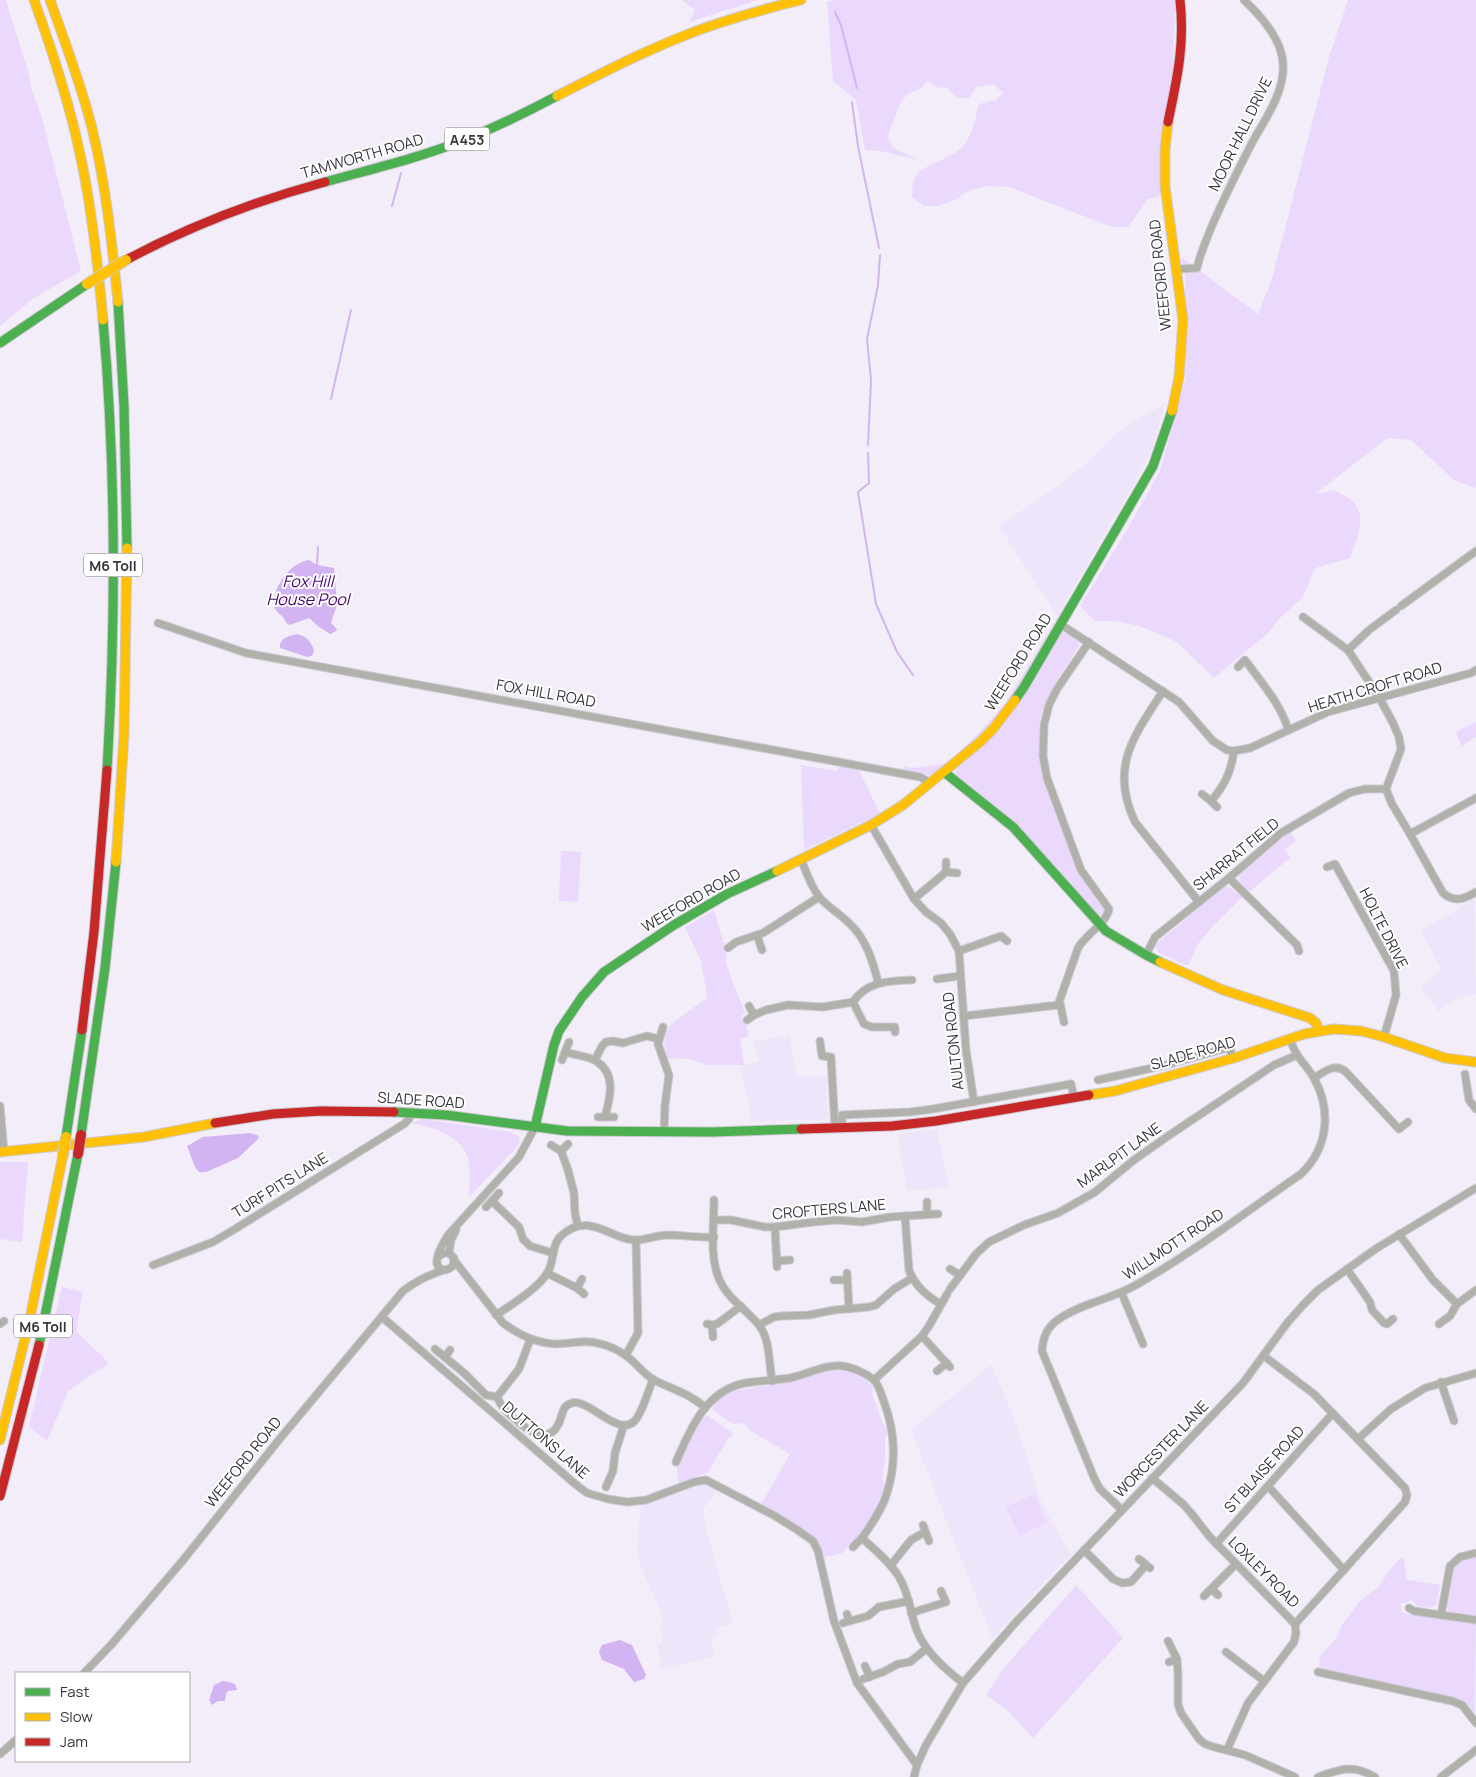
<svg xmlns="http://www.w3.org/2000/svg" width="1476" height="1777" font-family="Manrope,sans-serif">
	<rect width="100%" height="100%" fill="#f2edf8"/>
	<g fill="#efe5fa">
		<path d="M1165,403l-12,44 -19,37 -77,132 -58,-90 63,-43 25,-20 32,-32z"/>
		<path d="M1475,899l1,95 -16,2 -22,15 -17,-24 21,-17 -21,-39z"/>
		<path d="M790,1035l3,23h2l1,18h30l2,43 -78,3 -1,-19 -9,-38 19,-3 -5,-20z"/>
		<path d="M937,1130l12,57 -41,4 -8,-34 -1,-24z"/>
		<path d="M991,1365l23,52 28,87 29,50 -79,84 -81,-208z"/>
		<path d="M710,1484l9,5 -16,20 4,24 26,91 -16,4v8l-6,4 5,17 -54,11 -5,-24 6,-1 -3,-17 3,-1 -1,-10 -21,-48 -4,-19 4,-43 50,-18z"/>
	</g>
	<g fill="#ead9fc">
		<path d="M0,0h6l23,75 3,15 10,28 39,153 -47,27 -34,28z"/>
		<path d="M682,0h76l-69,22 6,-12z"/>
		<path d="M834,0h341l-2,73 -13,78v45l-12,3 -20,28h-16l-103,-40 -23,-1 -19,5 -12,9 -17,6h-14l-12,-9c1,-4 0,-11 1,-15 6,-19 40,-22 51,-37 9,-11 11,-27 15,-41l17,-4 7,-7 -10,-9 -17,3 -7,11h-12l-11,-11 -7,1 -12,-7c-7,11 -14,8 -22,16 -6,6 -14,31 -17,40l5,11 26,12 -39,-9 -15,-1 -9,-50 -23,-19 -6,-79z"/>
		<path d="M1348,0h128v488l-22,-8 -43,-40 -23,-2 -73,56 20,-4c5,3 12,7 17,11 17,15 4,39 -2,57l-35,10 -12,29 -24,22 -10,13 -55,46 -37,-36 -37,-16 -26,-5h-19l-15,-15 47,-76 33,-59 25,-90v-107l-4,-17 77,57 14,-35 57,-222z"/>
		<path d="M1065,605l1,1 -55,94 -26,33 -51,43 -30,-5 -1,-5 10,2 30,-4 9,-5 18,-17 35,-38z"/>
		<path d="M1063,632l6,1 9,6 1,7 -26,41 -11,24 -3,16v33l17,55 21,53 28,41 -4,6h-3l-73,-81 -68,-55 -1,-7 2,-6c15,-13 30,-25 43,-40 23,-28 40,-62 59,-92z"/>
		<path d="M1476,722v15l-15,9 -5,-14z"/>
		<path d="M801,765l35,6 5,-5 18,4 21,44 -76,36z"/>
		<path d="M1290,832l6,8 -11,10 5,8 -41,34c-7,-6 -12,-9 -9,-18z"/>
		<path d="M561,851l20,1 -3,50 -19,-1z"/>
		<path d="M1224,887c8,0 12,5 18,10l-28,28 -17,20 -9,21 -29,-13 -3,-4v-5z"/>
		<path d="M714,910l12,42v10l6,19 13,31 -4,5 5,8 3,11 -9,3 4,26h-37l-14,-5 -15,-2 -10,1c-9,-26 -2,-31 18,-46 7,-4 12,-10 20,-14l1,-4 -6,-34 -16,-34z"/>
		<path d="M422,1119l89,13 9,5 -2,9 -49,51c0,-13 3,-31 -3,-44 -9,-19 -35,-26 -54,-30z"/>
		<path d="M0,1162h28l-6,80 -22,-3z"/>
		<path d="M62,1287l21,5 -7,39 33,32 -41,28 -21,50 -18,-14z"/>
		<path d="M833,1370c16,1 29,5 40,17l-1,6 11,31 4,4 1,4 -3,6v22l-3,19 3,7 -1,3 -13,30 -15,20 -14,14 -19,5 -2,-10 -10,-11 -50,-32 29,-51 -39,-23 -7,-8 -11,1 -20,-14 2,-8 20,-11 59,-10z"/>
		<path d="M707,1415l24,17 2,3 -1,3 -3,-1 -21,35 -29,11c-1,-4 -2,-11 -2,-16 1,-10 21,-46 30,-52z"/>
		<path d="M1034,1494l13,29 -28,13 -13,-29z"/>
		<path d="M1476,1557v59l-27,-4 -3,-7 7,-38 6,-5z"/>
		<path d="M1401,1558l3,2 3,20 33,5 -3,19 -6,4 -14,-2 -7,-8 -1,4 -8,1v6l2,4 73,11 -1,94 -17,-19 -139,-30 1,-13 18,-20 4,-11 17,-23 20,-16 13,-19z"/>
		<path d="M1076,1585l47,53 -90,100 -24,-26 -23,-17 18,-27z"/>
	</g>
	<g fill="#d3b4f3">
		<path d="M309,560l8,5 17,3 3,37 -6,18 6,6 -1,2 -6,3 -11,-7 -10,-9 -19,7c-5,-2 -4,-4 -7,-8 -3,-3 -6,-4 -8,-9 -5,-18 15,-46 34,-48z"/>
		<path d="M297,634c11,3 13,7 17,16l-2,6 -5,1 -27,-9c-1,-10 9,-12 17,-14z"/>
		<path d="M250,1133l9,3 -1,3 -20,19 -32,14h-7l-4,-5 -8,-21 16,-9z"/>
		<path d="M620,1640l12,5 14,30 -2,4 -10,3 -10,-13 -22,-9 -3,-9 3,-6z"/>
		<path d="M223,1681l7,1 5,2 2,6 -9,1 -2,3 -1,7h-7l-6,4 -3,-5 5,-15z"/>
	</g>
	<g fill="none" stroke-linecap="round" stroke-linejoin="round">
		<g stroke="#d3b4f3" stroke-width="2">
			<path d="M835,12l6,13 16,63"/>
			<path d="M852,102l6,44 21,102"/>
			<path d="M392,206l9,-33"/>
			<path d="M331,399l20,-89"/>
			<path d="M868,445l3,-65 -4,-41 11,-54 2,-30"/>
			<path d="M868,453l1,30 -11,9 18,112 21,48 16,23"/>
			<path d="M317,565l1,-18"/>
		</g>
		<defs>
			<g id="street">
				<path d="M1178,269l19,-1c3,-14 9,-27 14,-40 13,-30 27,-58 42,-87 13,-23 32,-50 30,-77 -1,-25 -22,-48 -39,-64"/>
				<path d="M1401,606l75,-55"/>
				<path d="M1303,617l45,33 31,47 14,26 6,14 2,12 -15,40 6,15 18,30 33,59c12,10 21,6 33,-1"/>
				<path d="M158,623l88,30 674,124 11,6"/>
				<path d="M1060,624l119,78 34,39 14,9 7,1 16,-3 78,-36 143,-39 5,-3"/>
				<path d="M1348,650l21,-20 27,-20"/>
				<path d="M1238,667l7,-7c16,22 35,43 43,69"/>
				<path d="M1163,691c-29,45 -54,76 -28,131l64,80"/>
				<path d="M1202,794l9,7"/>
				<path d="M1217,807l-6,-6c14,-16 20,-29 23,-50"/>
				<path d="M871,825l43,74 12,13 15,11 9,11 9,17 7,99 8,52"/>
				<path d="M1410,834l66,-36"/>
				<path d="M801,859c5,13 10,28 19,39 8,9 20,16 29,25 17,15 24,39 29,59"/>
				<path d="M946,862v10l11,1"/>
				<path d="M1327,867l8,-3 59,107 2,24 -12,42"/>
				<path d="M1229,878l68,67 2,6"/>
				<path d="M914,899l32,-27"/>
				<path d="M757,935l5,15"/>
				<path d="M728,948l8,-6 27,-9 56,-36"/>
				<path d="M959,951l42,-15 6,5"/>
				<path d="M1146,955l9,-18 74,-59 52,-45 68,-40 16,-4h21"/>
				<path d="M937,979l23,-3"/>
				<path d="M853,1002l11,22 8,3h23v5"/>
				<path d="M1060,1003l4,19"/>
				<path d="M749,1006l5,9 12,-5 22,-5 35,2 30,-5c14,-21 36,-21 59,-22"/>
				<path d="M964,1016l94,-11 20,-57c8,-14 28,-24 31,-39l-28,-39 -34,-92 -4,-22 1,-31 5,-20 8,-16 32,-47"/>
				<path d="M747,1020l7,-5"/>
				<path d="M663,1027l-5,17 11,31 -4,30 -1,26"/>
				<path d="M820,1041l2,15 9,1 4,71"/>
				<path d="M565,1052c10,3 23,4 31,9 21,13 14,37 9,56"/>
				<path d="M562,1060l7,-18"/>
				<path d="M595,1060l7,-14 4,-4 7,-1 10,2 24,-7 12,3"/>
				<path d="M1465,1074l4,26 7,9"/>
				<path d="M1314,1078c10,-6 20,-15 31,-7l54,58 9,-7"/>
				<path d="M1098,1080l68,-15 61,-17 4,1 -1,2 4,7"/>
				<path d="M0,1106l4,46"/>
				<path d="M598,1117h16"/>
				<path d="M842,1128v-13l68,-3 23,-3 138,-25 3,14"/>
				<path d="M551,1145l10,6 7,19 6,23 1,21 3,12"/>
				<path d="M561,1151l7,-7"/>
				<path d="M714,1200c0,26 -5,58 6,81 8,18 27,29 39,44 11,14 10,38 13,56"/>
				<path d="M492,1201l7,-8"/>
				<path d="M927,1202v12"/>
				<path d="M486,1207l6,-6 27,26 4,12 7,7 23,7"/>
				<path d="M905,1216l4,54c6,16 17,26 32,34"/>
				<path d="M714,1220h17l34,7h10l39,-5 23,-2 25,2 28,-5 48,-3"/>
				<path d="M775,1227l2,40"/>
				<path d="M1399,1234l34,46 24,24"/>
				<path d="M449,1253l2,-13 5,-10"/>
				<path d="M439,1256l5,-3h5l5,5 -1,8c-4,3 -7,5 -12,3 -11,-6 3,-27 7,-34l71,-78 16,-30"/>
				<path d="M454,1260l49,63c16,12 32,20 52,21 16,0 30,-5 46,0 8,2 17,6 24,11 11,7 18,19 29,25 20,10 32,12 51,27"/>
				<path d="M777,1261l13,-1"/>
				<path d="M153,1265l60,-23 22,-13 169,-105 5,-5 2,-7"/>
				<path d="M950,1269l10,6"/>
				<path d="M1347,1269l23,33 2,8 12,13 3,1 6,-5"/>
				<path d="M547,1273l30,15 7,6"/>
				<path d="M847,1273l2,36"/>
				<path d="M834,1280h13"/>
				<path d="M577,1288l5,-9"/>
				<path d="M950,1289l26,-35 13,-12 35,-17 34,-12 37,-21 39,-32 37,-26 103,-69 23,-10"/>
				<path d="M1122,1294l21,50"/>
				<path d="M496,1315c15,-10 45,-28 53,-45 5,-11 3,-27 13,-35 28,-25 51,7 76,5 10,-1 20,-5 30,-5 16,0 30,3 46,2"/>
				<path d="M382,1317l192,166 13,10 21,6 19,3 19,-2 48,-18 12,-2 69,36 21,13 17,12 5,10 16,70 23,62 60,82"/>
				<path d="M0,1324l4,-3"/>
				<path d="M707,1324l5,1 1,12"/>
				<path d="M1439,1324l11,-8 7,-12 19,-14"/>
				<path d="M712,1325l5,-1 24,-18"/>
				<path d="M759,1325l15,-8 8,-1 27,-1 25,-5 35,-3 7,-2 18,-16 18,-11"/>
				<path d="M922,1336l28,31"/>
				<path d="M530,1340l-11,29 -22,28c6,14 14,19 25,28 11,9 28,16 36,0 5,-9 3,-19 14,-22 18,-5 49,39 65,15 7,-11 11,-26 16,-39"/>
				<path d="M435,1349l29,24 22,22 11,2"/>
				<path d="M626,1355l12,-22 -2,-93"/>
				<path d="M1264,1356l50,38 91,94 2,7 -2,7 -110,122"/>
				<path d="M445,1357l5,-7"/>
				<path d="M937,1371l10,-8"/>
				<path d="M874,1380l48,-44 7,-10 18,-32"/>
				<path d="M1441,1382l13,39"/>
				<path d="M1358,1439l33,-30 34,-21 51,-15"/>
				<path d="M676,1462c14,-32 29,-71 69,-79 15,-2 30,-3 45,-5 16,-3 35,-14 52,-12 10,1 23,7 31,13 5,4 8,14 10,20 12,31 14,65 3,97 -5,15 -15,29 -24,42 13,12 28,24 37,39 10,16 11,34 17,51 7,22 29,41 47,55"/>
				<path d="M1152,1478l31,26 8,9 18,23 86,88 1,9 -2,9 -46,61 -21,47"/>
				<path d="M1268,1486l76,84"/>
				<path d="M606,1487l7,-16 2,-18 9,-28"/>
				<path d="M1122,1510l-22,-21 -5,-9 -53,-129c1,-14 5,-24 17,-32 23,-16 53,-20 77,-34 58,-33 111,-74 165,-111 27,-26 31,-63 13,-96 -9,-15 -18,-20 -24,-39"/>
				<path d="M923,1525l6,16"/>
				<path d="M1216,1544l117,-131"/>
				<path d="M853,1547l9,-9"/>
				<path d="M1084,1550l29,29 9,4 9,-1 15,-17"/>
				<path d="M1139,1559l11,9"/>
				<path d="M891,1565l20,-25 14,-8"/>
				<path d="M1212,1589l6,6"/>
				<path d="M1204,1596l32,-32"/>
				<path d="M1409,1608l5,3 62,9"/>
				<path d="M911,1613l35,-11 -5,-11"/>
				<path d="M847,1614l2,7"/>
				<path d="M1441,1615l9,-49 10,-9 16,-4"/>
				<path d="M843,1623l25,-7 11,-9 30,-6"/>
				<path d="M1168,1641l9,18 1,14v31l3,9 18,26 6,5 9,3 31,8 50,22"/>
				<path d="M1226,1652l38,29"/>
				<path d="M1169,1662l8,-3"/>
				<path d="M865,1666l5,11"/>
				<path d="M1318,1672l134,29 10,4 14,18"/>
				<path d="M84,1673l27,-28 73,-86 94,-118 125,-150c13,-10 25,-16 41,-21"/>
				<path d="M863,1679l20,-7 15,-8 12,-2 16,-13"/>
				<path d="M0,1754l16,-14"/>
				<path d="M914,1777l3,-12 9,-20 37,-62 53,-61 227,-239 45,-61 16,-18 14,-14 59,-42 99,-60"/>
				<path d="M1318,1777c23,-8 34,-13 57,0"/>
				<path d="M1441,1777l35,-27"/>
			</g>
			<g id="fast">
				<path d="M325,182c47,-13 94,-24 139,-42 32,-13 63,-28 93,-44"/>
				<path d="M118,302l6,104 3,142"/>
				<path d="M103,320c13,149 13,301 4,450"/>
				<path d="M0,343l87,-59"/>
				<path d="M1015,700l9,-13 129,-221 19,-55"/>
				<path d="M944,772l69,55 93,104 40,24 14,7"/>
				<path d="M394,1112l52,3 121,16 146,1 88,-3"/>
				<path d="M535,1127l19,-82 5,-14 23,-34 22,-25 70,-47 53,-31 50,-23"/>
				<path d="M81,1135l24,-167 11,-106"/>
				<path d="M66,1137l16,-107"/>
				<path d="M39,1345l39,-191"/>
			</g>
			<g id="slow">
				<path d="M34,0c18,50 35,101 46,154 12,54 18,111 23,166"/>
				<path d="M50,0c15,42 31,84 42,128 14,57 20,116 26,174"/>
				<path d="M557,96c41,-21 81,-42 124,-59 39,-16 79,-27 120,-37"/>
				<path d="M1168,122l-3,28v36l18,134 -4,57 -7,34"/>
				<path d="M116,862l8,-127 3,-187"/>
				<path d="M777,871l94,-46 32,-20 77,-63 13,-13 22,-29"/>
				<path d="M1160,962l63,28 87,28 6,5 3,7"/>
				<path d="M1089,1095l26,-4 119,-33 70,-24 30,-5 27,2 23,6 61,21 31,4"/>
				<path d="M0,1152l144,-15 71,-14"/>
				<path d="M0,1440l30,-122 33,-163"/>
			</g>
			<g id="jam">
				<path d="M1168,122c9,-43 17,-77 12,-122"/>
				<path d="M126,260c64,-34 129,-59 199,-78"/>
				<path d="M82,1030l12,-98 13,-162"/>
				<path d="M215,1123l58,-9 48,-3 73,1"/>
				<path d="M801,1129l91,-3 44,-5 153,-26"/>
				<path d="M0,1496l39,-151"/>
			</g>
		</defs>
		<use href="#street" stroke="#cdc9d2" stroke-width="9"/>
		<use href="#fast" stroke="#cdc9d2" stroke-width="11"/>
		<use href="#slow" stroke="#cdc9d2" stroke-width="11"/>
		<use href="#jam" stroke="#cdc9d2" stroke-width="11"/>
		<use href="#street" stroke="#b1b1ac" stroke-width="7"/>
		<use href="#fast" stroke="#4caf50" stroke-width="9"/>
		<use href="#slow" stroke="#ffc107" stroke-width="9"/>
		<use href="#jam" stroke="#c62828" stroke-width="9"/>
		<defs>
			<g id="slow-bridge">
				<path d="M87,284l39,-24"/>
				<path d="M63,1155l3,-18"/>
			</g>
			<path id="jam-bridge" d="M78,1154l3,-19"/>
		</defs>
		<use href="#slow-bridge" stroke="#cdc9d2" stroke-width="12" stroke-linecap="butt"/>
		<use href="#jam-bridge" stroke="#cdc9d2" stroke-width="12" stroke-linecap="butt"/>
		<use href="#slow-bridge" stroke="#ffc107" stroke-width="10"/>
		<use href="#jam-bridge" stroke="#c62828" stroke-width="10"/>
	</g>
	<g text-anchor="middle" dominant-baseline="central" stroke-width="4" stroke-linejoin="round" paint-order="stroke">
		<g fill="#fff" stroke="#747176" stroke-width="1">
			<rect x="444.5" y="127.5" width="45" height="23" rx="4"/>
			<rect x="84" y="553.5" width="58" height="23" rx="4"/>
			<rect x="14" y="1314.5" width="58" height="23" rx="4"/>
		</g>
		<g font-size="14" font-weight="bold" fill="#38343c">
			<text x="467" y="139">A453</text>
			<text x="113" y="565">M6 Toll</text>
			<text x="43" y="1326">M6 Toll</text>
		</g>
		<g font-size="15" fill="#38343c" stroke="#fff">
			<text transform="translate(1240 134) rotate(-64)">MOOR HALL DRIVE</text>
			<text transform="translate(362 156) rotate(-16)">TAMWORTH ROAD</text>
			<text transform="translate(1160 275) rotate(-96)">WEEFORD ROAD</text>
			<text transform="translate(1018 662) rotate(-58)">WEEFORD ROAD</text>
			<text transform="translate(1375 687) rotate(-17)">HEATH CROFT ROAD</text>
			<text transform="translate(546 693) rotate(10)">FOX HILL ROAD</text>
			<text transform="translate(1236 854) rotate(-39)">SHARRAT FIELD</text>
			<text transform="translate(691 900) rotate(-30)">WEEFORD ROAD</text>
			<text transform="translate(1384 928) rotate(63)">HOLTE DRIVE</text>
			<text transform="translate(953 1041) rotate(-96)">AULTON ROAD</text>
			<text transform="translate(1193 1053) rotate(-16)">SLADE ROAD</text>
			<text transform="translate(421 1100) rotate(4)">SLADE ROAD</text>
			<text transform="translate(1119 1155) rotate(-36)">MARLPIT LANE</text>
			<text transform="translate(280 1185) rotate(-32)">TURF PITS LANE</text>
			<text transform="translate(829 1209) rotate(-5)">CROFTERS LANE</text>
			<text transform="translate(1173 1244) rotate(-33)">WILLMOTT ROAD</text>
			<text transform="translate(546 1440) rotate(41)">DUTTONS LANE</text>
			<text transform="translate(1161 1449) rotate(-46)">WORCESTER LANE</text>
			<text transform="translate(243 1462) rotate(-51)">WEEFORD ROAD</text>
			<text transform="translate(1264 1469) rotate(-48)">ST BLAISE ROAD</text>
			<text transform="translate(1264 1572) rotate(45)">LOXLEY ROAD</text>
		</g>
		<g font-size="16" font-style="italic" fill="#46036d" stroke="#fff">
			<text x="308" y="581">Fox Hill<tspan x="308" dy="18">House Pool</tspan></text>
		</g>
	</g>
	<rect x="15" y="1672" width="175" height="90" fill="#ffffff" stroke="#afaeb1"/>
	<rect x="25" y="1688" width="25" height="8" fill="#4caf50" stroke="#afaeb1"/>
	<text x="60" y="1697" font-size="15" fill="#38343c">Fast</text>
	<rect x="25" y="1713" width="25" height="8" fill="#ffc107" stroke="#afaeb1"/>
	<text x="60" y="1722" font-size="15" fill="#38343c">Slow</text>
	<rect x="25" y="1738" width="25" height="8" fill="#c62828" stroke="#afaeb1"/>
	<text x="60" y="1747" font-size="15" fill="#38343c">Jam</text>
</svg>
